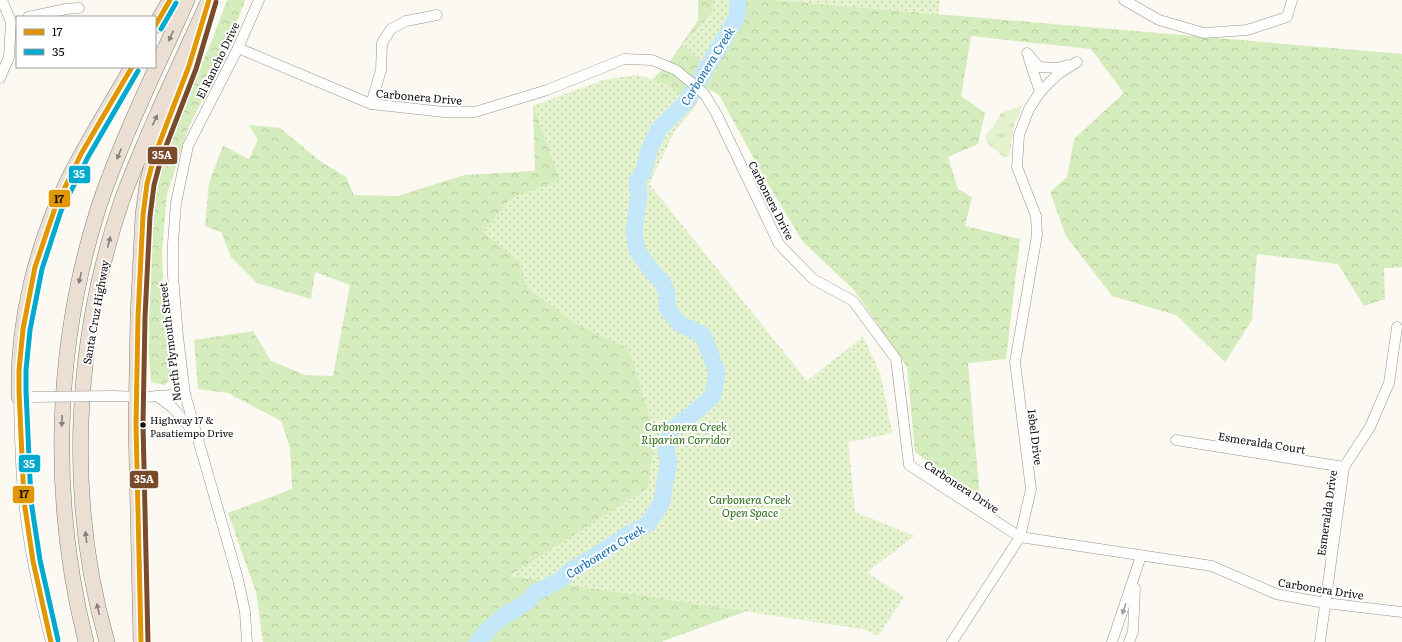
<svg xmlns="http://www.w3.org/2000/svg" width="1402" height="642" font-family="Literata,serif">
	<defs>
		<pattern id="grass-tufts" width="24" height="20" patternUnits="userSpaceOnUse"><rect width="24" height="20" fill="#e4f3ce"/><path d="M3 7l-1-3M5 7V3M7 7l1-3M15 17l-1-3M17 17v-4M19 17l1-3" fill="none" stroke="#c2cfb0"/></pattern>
		<pattern id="forest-crowns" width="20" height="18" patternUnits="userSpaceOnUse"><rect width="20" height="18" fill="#d5ecbc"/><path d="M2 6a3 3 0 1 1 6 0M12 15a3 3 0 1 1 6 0" fill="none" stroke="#b6c9a0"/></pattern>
		<pattern id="park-dots" width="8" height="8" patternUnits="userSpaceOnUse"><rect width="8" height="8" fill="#e4f3ce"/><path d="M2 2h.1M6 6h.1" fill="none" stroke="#c2cfb0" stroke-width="1.8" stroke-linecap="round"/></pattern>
	</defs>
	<rect width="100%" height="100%" fill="#fbf9f1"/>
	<path fill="url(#grass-tufts)" d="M1023,105l-9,20 -5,32h-5l-16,-13 -3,-5 1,-5 7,-7 8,-14z"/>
	<g fill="url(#forest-crowns)">
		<path d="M227,0h18l-18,49 -39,80 -21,65 -5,56 1,34 9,92 -7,9 -14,-3 -3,-36 3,-94 5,-66 18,-59 36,-82z"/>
		<path d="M698,0h76l628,54v213l-18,1 1,31 -21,7 -26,-42 -81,-10 -5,66 -27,42 -49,-47 -64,-19 -46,-60 -16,-44 17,-15 7,-38 50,-46 -33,-44 -120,-13 -10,60 24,17 -7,31 -30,13 10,32 14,8 -7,29 55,13 -14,120 -38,4 12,136 -65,-47 -8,-85 -53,-77 -51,-48 -35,-58 -49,-89 -14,-8 -11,21 -19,22 -26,54 158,197 56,-44 17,36 12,60 -44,9 7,70 59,24 -47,36 -3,57 -117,-18 -84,30v1h-400l-7,-50 -28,-79 64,-24 -2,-42 -9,-26 -53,-28 -30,-4 -4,-49 59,-9 18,30 34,14 28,1 17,-91 -35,-13 -4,27 -54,-16 -26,-26 -10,-25 -16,-6 4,-43 14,-37 26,13 9,-19 -9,-15 31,3 40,33 26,16 8,18 43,1 68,-21 70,-4 -2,-65 71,-26 33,-5 15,5 19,-20 27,-40z"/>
	</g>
	<g fill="url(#park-dots)">
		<path d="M713,0h24l-1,38 -28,29 -26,-22 30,-32z"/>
		<path d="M775,0h165l-2,14z"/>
		<path d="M637,75l32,10 25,23 -19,22 -26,54 158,197 56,-44 17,36 12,60 -44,9 7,70 59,24 -47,36 37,25 -26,39 -15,-7 -354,-53 139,-88 7,-54 -27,-86 -52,-24 -51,-38 -4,-23 -38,-31 27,-33 50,-19 -27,-74 71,-26z"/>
	</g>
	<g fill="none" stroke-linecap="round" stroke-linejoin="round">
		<path stroke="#c4e8f9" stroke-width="17" d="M477,642l18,-19 12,-9 20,-12 8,-9 25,-13 10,-9 33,-20 24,-16 21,-11 13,-20 2,-9 6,-35 -3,-8 5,-22 19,-14 23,-20 4,-24 -14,-37 -23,-11 -13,-16v-15l-5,-11 -11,-12 -14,-20 -3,-19 5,-37 -2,-12 7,-12 5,-20 10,-21 28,-28 50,-84 1,-17"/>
		<defs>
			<g id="minor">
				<path d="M1124,0l35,20 45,13 43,-3 40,-13 5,-17"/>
				<path d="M28,17l38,-8 13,-1"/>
				<path d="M238,48l133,56 73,8h31l72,-22 77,-31 28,1 24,10 23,19 6,6 11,18 63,131 34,35 40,22 43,58 13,106 111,72 192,29 64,28 49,9 77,9"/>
				<path d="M1027,53l12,14 20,1 9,-3"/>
				<path d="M1029,59l11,33"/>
				<path d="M0,78l9,-21 2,-35 -9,-22"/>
				<path d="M371,104l10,-34 1,-27 9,-14 15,-8 31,-6"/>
				<path d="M112,396l34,1 39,-3"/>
				<path d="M157,396l16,12 20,23"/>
				<path d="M24,397h-5c1,38 1,75 6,113 5,45 15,88 26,132"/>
				<path d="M1176,440l168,27"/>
				<path d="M247,642l-2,-30 -7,-33 -53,-185 -7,-57 -5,-61v-33l3,-40 12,-57 50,-98 21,-48"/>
				<path d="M952,642l68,-105 11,-48 -16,-127 22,-127 -1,-19 -19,-49 2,-32 10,-26 11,-17 18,-18 19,-12"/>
				<path d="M1112,642l29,-86"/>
				<path d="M1129,642l4,-10 2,-44"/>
				<path d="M1320,642l24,-175 26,-40 19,-44 8,-56"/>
			</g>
			<g id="highway">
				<path d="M155,26l15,-26"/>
				<path d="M19,397c-2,-75 17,-152 50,-219 19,-38 42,-74 63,-111"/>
				<path d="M86,642c-36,-143 -32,-295 13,-436 24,-71 58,-138 88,-206"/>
				<path d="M107,642c-41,-143 -33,-299 14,-439 11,-32 25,-62 38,-93 17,-37 33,-73 50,-110"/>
				<path d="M141,642l-5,-218 2,-107 5,-102 4,-31 7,-27 35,-90"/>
			</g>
		</defs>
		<use href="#minor" stroke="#949390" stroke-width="11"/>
		<use href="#highway" stroke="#81817d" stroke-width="16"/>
		<use href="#minor" stroke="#fefefd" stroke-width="10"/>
		<use href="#highway" stroke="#ebdfd3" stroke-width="15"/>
		<defs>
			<path id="minor-bridge" d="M32,397l80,-1"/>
		</defs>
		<use href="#minor-bridge" stroke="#949390" stroke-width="11" stroke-linecap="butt"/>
		<use href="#minor-bridge" stroke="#fefefd" stroke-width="10"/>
		<defs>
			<g id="bus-1">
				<path d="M155,26l15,-26"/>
				<path d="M51,642l-18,-81 -9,-60 -5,-110v-21l4,-41 12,-62 20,-59 26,-54 51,-87"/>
				<path d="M141,642l-5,-218 2,-107 5,-102 4,-31 7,-27 35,-91 20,-66"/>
			</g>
			<g id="bus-2">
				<path d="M161,29l15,-26"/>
				<path d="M58,640l-18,-80 -9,-59 -5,-110v-21l4,-40 12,-61 19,-58 27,-54 50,-86"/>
			</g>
			<path id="bus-3" d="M148,642l-5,-218 2,-107 5,-101 4,-31 7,-26 35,-90 20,-67"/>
		</defs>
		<use href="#bus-1" stroke="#fff" stroke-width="8"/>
		<use href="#bus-2" stroke="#fff" stroke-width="8"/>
		<use href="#bus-3" stroke="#fff" stroke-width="8"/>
		<use href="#bus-1" stroke="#e09701" stroke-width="5"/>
		<use href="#bus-2" stroke="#00a9ce" stroke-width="5"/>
		<use href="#bus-3" stroke="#7a4b2a" stroke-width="5"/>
	</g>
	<defs><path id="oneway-solid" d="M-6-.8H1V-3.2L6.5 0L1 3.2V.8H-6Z"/></defs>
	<g fill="#87807a">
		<use href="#oneway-solid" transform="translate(171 36) rotate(114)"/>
		<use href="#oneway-solid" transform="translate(155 120) rotate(-65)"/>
		<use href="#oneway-solid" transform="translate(119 154) rotate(112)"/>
		<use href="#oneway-solid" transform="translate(109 242) rotate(-75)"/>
		<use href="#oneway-solid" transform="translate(80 278) rotate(103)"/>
		<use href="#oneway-solid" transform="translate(62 421) rotate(92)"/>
		<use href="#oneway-solid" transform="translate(86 537) rotate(-97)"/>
		<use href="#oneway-solid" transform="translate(98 609) rotate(-103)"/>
	</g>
	<use fill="#9e9e9d" href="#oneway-solid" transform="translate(1124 609) rotate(109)"/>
	<circle fill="#0d0d0d" stroke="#fff" stroke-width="1.5" cx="143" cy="425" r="3.5"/>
	<g text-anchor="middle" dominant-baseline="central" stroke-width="4" stroke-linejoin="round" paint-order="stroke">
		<g font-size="10" fill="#0d0d0d" stroke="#fff" text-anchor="start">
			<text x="150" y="419">Highway 17 &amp;<tspan x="150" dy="13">Pasatiempo Drive</tspan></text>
		</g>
		<g font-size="11" fill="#0d0d0d" stroke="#fff">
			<text transform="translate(217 60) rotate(-64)">El Rancho Drive</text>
			<text transform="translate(419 96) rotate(5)">Carbonera Drive</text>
			<text transform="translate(772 200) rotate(63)">Carbonera Drive</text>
			<text transform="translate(95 312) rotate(-80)">Santa Cruz Highway</text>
			<text transform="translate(169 342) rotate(-97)">North Plymouth Street</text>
			<text transform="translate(1036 437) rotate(83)">Isbel Drive</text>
			<text transform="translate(1262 442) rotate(9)">Esmeralda Court</text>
			<text transform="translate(962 486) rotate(33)">Carbonera Drive</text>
			<text transform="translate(1326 513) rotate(-82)">Esmeralda Drive</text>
			<text transform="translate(1321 588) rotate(9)">Carbonera Drive</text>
		</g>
		<g font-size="11" font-style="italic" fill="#2a6c16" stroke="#fff">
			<text x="686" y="426">Carbonera Creek<tspan x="686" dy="13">Riparian Corridor</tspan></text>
			<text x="750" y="499">Carbonera Creek<tspan x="750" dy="13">Open Space</tspan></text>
		</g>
		<g font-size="12" font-style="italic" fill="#0968ad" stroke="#fff">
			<text transform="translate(707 66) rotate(-58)">Carbonera Creek</text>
			<text transform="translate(605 551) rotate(-32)">Carbonera Creek</text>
		</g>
	</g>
	<g stroke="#fff" stroke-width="1.5">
		<rect x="147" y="146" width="31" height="19" rx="4" fill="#7a4b2a"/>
		<rect x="68" y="165" width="23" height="19" rx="4" fill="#00a9ce"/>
		<rect x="48" y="189" width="23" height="19" rx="4" fill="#e09701"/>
		<rect x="18" y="454" width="23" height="19" rx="4" fill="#00a9ce"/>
		<rect x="129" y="470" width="30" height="19" rx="4" fill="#7a4b2a"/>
		<rect x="12" y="485" width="23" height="19" rx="4" fill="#e09701"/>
	</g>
	<g font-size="11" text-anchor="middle" font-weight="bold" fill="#fff">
		<text x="162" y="159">35A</text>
		<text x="79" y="178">35</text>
		<text x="29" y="468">35</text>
		<text x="144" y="483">35A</text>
	</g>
	<g font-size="11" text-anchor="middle" font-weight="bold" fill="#111">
		<text x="59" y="203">17</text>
		<text x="24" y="498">17</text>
	</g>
	<rect x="16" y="16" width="140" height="52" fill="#ffffff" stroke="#9e9e9e"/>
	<rect x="24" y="29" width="20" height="6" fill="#e09701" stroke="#9e9e9e"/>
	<text x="52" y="36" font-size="12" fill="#0d0d0d">17</text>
	<rect x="24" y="49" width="20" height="6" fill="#00a9ce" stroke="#9e9e9e"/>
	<text x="52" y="56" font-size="12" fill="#0d0d0d">35</text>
</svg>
